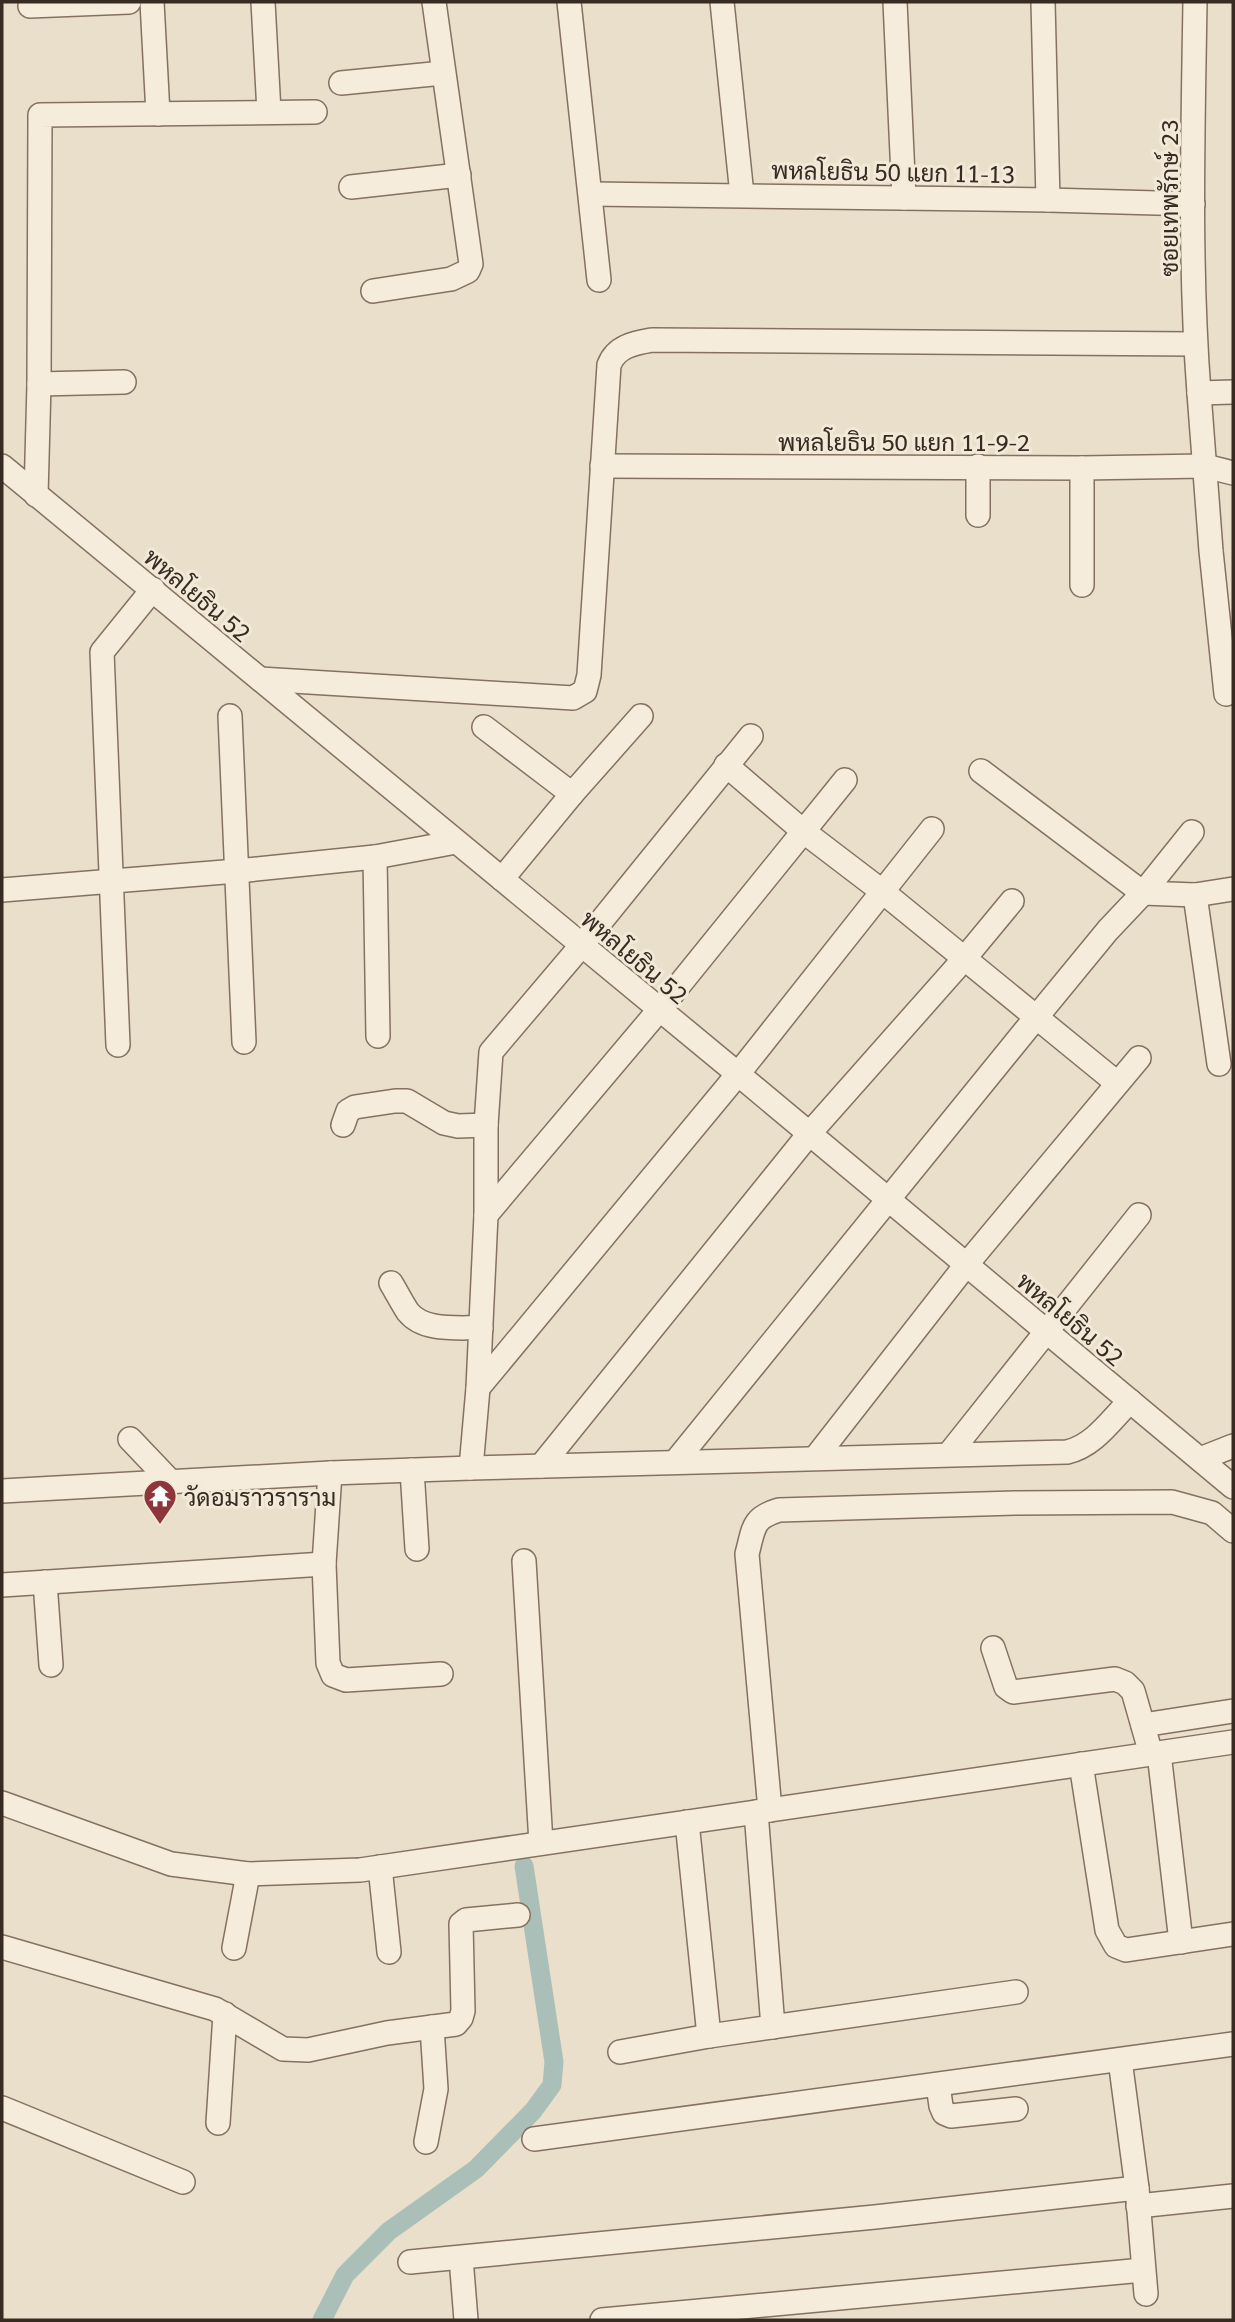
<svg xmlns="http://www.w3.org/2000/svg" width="1235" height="2322" font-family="Georgia,Sarabun,serif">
	<rect width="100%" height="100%" fill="#eadfca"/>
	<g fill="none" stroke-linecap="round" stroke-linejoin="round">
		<path stroke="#aabfb7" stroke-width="19" d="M322,2320l23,-45 44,-44 87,-62 57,-58 19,-26 2,-23 -30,-196"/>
		<defs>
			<g id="minor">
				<path d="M152,2l6,112"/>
				<path d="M263,2l6,110"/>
				<path d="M569,2l30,278"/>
				<path d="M722,2l20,193"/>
				<path d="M895,2l9,196"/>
				<path d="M1043,2l5,198"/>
				<path d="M1195,2c-2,130 -6,261 4,391l34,-1"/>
				<path d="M30,6l99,-4"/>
				<path d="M341,83l102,-10"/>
				<path d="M351,187l108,-12"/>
				<path d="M591,194l457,6 145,4"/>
				<path d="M373,291l78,-12 17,-8 3,-7 -37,-262"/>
				<path d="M39,384l85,-2"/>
				<path d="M1199,393l12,158 15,143"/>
				<path d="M2,466l736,608 495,413"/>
				<path d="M602,466l480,2 123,-2 28,7"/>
				<path d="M36,495l3,-111 1,-269 275,-3"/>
				<path d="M978,515v-49"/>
				<path d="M1082,585v-117"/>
				<path d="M260,679l313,19 12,-7 4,-16 20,-310c7,-19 26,-22 43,-25l543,4"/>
				<path d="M230,716l14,326"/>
				<path d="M484,727l88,67"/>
				<path d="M726,765l77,66 80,61 234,191"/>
				<path d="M981,771l162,122 52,2 38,-6"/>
				<path d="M375,857l3,179"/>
				<path d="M502,879l70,-85 69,-78"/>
				<path d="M2,890l235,-19 138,-14 81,-15"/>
				<path d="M1195,895l24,169"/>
				<path d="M118,1045l-16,-393 51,-63"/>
				<path d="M343,1125l5,-14 7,-4 40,-6h12l37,22 14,3 28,-1"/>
				<path d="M486,1215l173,-205 186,-230"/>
				<path d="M391,1283c6,10 11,20 17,29 16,20 50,15 73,16"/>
				<path d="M478,1388l260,-314 194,-245"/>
				<path d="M130,1439l41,43"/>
				<path d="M949,1454l190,-239"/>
				<path d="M816,1457l150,-192 173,-207"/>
				<path d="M1200,1459l33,-13"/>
				<path d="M676,1461l349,-430 83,-101 35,-37 49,-61"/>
				<path d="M541,1466l268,-332 155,-175 48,-58"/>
				<path d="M471,1468l7,-80 8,-173v-90l5,-73 90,-106 170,-210"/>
				<path d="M412,1470l5,79"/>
				<path d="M330,1473l-6,91 4,99 5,12 13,5 95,-6"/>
				<path d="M2,1491l328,-18 141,-5 596,-16c27,-6 44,-32 63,-51"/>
				<path d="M524,1561l17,282"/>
				<path d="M45,1582l6,83"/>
				<path d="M2,1585l322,-21"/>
				<path d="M993,1648l13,39 7,5 102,-13 10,4 8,8 18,63"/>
				<path d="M1143,1725l90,-14"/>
				<path d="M1159,1753l22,189"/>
				<path d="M1081,1764l26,166 9,16 10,4 107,-16"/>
				<path d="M2,1803l169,61 77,10 112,-4 873,-128"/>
				<path d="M770,1810l-23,-256c7,-26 5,-36 32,-44l236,-7 157,-1 40,11 21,18"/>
				<path d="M756,1812l17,215"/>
				<path d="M687,1822l22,214"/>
				<path d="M380,1867l9,85"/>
				<path d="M2,1947l213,62 68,40 25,1 79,-17 69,-9 5,-6 2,-7 -2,-87 5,-4 52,-5"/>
				<path d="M234,1948l14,-74"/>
				<path d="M620,2052l89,-16 307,-44"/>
				<path d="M1120,2060l17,128 9,106"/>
				<path d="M938,2085l3,21 3,7 7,3 65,-7"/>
				<path d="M2,2108l181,74"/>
				<path d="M218,2123l7,-109"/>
				<path d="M534,2139l699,-95"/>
				<path d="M426,2142l10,-53 -4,-62"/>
				<path d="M1138,2206l95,-10"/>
				<path d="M461,2258l5,62"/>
				<path d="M410,2262l465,-45 262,-29"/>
				<path d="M602,2320l541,-50"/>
			</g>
		</defs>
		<use href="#minor" stroke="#857160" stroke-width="26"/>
		<use href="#minor" stroke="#f5ecdc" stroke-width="23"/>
	</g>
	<defs>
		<symbol id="temple-pin" viewBox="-11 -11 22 30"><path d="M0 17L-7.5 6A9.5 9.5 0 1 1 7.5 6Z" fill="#8d373c" stroke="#f2e9d8"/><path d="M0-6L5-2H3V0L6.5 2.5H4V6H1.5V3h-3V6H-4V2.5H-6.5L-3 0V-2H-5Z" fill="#fff"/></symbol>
	</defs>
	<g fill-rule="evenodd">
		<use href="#temple-pin" x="141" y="1477" width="38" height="52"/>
	</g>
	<g text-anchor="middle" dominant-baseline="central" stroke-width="6" stroke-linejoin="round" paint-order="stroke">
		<g font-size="24" fill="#372b22" stroke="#f2e9d8">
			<text transform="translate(893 171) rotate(1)">พหลโยธิน 50 แยก 11-13</text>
			<text transform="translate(1168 198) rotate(-90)">ซอยเทพรักษ์ 23</text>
			<text x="904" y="441">พหลโยธิน 50 แยก 11-9-2</text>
			<text transform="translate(198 594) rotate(40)">พหลโยธิน 52</text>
			<text transform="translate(635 956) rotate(40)">พหลโยธิน 52</text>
			<text transform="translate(1071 1318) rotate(40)">พหลโยธิน 52</text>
		</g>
		<g font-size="24" fill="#372b22" stroke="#f2e9d8" text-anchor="start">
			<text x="184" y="1496">วัดอมราวราราม</text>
		</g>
	</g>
	<rect width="1235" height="2322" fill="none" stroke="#372b22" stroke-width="7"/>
</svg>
